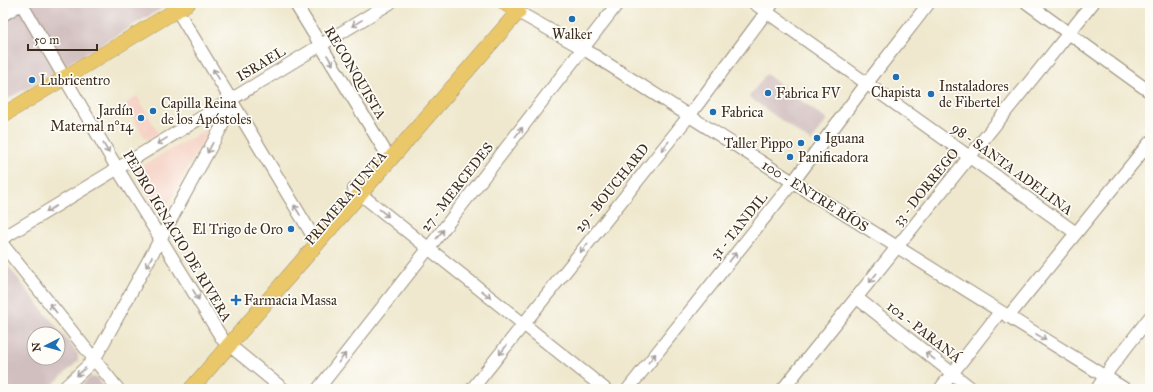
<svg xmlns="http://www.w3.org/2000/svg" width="1153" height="392" font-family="'IM FELL Great Primer',serif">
	<rect width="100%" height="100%" fill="#fdfcf7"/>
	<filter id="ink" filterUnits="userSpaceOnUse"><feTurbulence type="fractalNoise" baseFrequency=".025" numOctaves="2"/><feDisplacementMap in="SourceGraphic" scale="8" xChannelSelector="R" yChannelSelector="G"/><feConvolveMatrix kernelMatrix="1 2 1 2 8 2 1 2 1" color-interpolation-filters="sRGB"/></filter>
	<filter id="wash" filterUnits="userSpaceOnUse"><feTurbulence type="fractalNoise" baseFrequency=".012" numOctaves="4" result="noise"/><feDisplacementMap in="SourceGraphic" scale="16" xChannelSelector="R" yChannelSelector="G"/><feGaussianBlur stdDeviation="0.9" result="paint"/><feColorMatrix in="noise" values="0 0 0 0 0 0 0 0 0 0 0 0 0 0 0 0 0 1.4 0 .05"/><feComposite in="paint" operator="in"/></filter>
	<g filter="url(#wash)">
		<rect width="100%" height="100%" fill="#efe8ce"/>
		<g fill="#f6d1c5">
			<path d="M137,96l21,37 -12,7 -21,-36z"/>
			<path d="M207,129l1,2 -45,82h-5l-25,-42z"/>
		</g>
		<g fill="#d1bfbf" fill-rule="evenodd">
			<path d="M3,3h168l-168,99z"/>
			<path d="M766,74l61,46 -16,22 -62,-45z"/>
			<path d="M3,260l75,94v7l-30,28h-45zM34,334h24v24h-24z"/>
			<path d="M90,377l7,1 8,11h-27z"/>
		</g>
	</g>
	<g filter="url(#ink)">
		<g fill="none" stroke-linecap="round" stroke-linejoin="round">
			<defs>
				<g id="minor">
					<path d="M21,3l96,165 106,172 60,49"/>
					<path d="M295,3l90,148 6,7"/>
					<path d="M754,3l322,230"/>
					<path d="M1027,3l123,89"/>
					<path d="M177,10l140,233"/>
					<path d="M518,12l66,37 209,133 332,207"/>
					<path d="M3,15l18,-11"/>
					<path d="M354,189l251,200"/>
					<path d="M3,238l387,-235"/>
					<path d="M3,245l115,144"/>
					<path d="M857,298l115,91"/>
					<path d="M1008,317l142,-175"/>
					<path d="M63,389l31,-29 127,-232 11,-29"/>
					<path d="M318,389l110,-140 190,-246"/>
					<path d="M472,389l217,-273 84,-113"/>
					<path d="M628,389l165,-207 74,-99 62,-80"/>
					<path d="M783,389l310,-386"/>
					<path d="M940,389l60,-77"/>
					<path d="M1097,389l14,-22 39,-50"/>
				</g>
				<g id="major">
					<path d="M3,115l185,-112"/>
					<path d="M191,389l327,-377 -13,-9"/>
				</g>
			</defs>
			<use href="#minor" stroke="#958976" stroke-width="14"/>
			<use href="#major" stroke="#958976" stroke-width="16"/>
			<use href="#minor" stroke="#fff" stroke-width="12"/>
			<use href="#major" stroke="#eac769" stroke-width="15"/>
		</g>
		<defs><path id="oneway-shaft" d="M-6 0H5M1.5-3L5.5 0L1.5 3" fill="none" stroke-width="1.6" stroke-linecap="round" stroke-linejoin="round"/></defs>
		<g stroke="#a79f9a">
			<use href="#oneway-shaft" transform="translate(357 23) rotate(148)"/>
			<use href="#oneway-shaft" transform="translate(330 60) rotate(59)"/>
			<use href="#oneway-shaft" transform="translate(216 74) rotate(-122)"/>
			<use href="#oneway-shaft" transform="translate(519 132) rotate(-52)"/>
			<use href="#oneway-shaft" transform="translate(162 141) rotate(149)"/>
			<use href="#oneway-shaft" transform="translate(665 146) rotate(129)"/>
			<use href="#oneway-shaft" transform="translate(106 148) rotate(60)"/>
			<use href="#oneway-shaft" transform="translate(210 148) rotate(118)"/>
			<use href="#oneway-shaft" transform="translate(51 209) rotate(149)"/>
			<use href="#oneway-shaft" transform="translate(297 210) rotate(-121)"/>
			<use href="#oneway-shaft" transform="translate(384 213) rotate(39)"/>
			<use href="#oneway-shaft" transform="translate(440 234) rotate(-52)"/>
			<use href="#oneway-shaft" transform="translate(584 248) rotate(129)"/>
			<use href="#oneway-shaft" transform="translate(733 257) rotate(-51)"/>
			<use href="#oneway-shaft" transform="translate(149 262) rotate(119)"/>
			<use href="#oneway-shaft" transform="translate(873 278) rotate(128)"/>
			<use href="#oneway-shaft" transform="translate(486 294) rotate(38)"/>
			<use href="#oneway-shaft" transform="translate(196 295) rotate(59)"/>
			<use href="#oneway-shaft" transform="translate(53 308) rotate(-128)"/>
			<use href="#oneway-shaft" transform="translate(1041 337) rotate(32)"/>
			<use href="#oneway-shaft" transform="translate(503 350) rotate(128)"/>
			<use href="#oneway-shaft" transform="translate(930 356) rotate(-142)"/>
			<use href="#oneway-shaft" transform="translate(342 358) rotate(-52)"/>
			<use href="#oneway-shaft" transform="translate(652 358) rotate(-51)"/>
			<use href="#oneway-shaft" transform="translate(81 372) rotate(138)"/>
		</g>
	</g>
	<g fill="#1f6fb2" stroke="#fdfcf7" stroke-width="1.5">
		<circle cx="572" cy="19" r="4"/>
		<circle cx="896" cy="77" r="4"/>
		<circle cx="32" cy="80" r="4"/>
		<circle cx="768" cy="93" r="4"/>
		<circle cx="931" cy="94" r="4"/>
		<circle cx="153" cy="111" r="4"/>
		<circle cx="713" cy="112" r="4"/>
		<circle cx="141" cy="118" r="4"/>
		<circle cx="817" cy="138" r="4"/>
		<circle cx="801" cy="143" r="4"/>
		<circle cx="790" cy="157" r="4"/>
		<circle cx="291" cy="229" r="4"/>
		<path d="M234 294h4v4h4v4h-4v4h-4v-4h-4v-4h4z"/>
	</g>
	<g text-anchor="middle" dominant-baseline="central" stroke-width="3.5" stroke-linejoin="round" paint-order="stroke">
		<g font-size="14" fill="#3b2a1e" stroke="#fdfcf7" text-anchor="start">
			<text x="572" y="34" text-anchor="middle">Walker</text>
			<text x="40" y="80">Lubricentro</text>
			<text x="939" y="86">Instaladores<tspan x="939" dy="16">de Fibertel</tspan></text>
			<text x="896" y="92" text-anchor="middle">Chapista</text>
			<text x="776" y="93">Fabrica FV</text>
			<text x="161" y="103">Capilla Reina<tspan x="161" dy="16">de los Apóstoles</tspan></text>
			<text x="133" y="110" text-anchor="end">Jardín<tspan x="133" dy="16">Maternal n°14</tspan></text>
			<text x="721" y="112">Fabrica</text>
			<text x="825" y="138">Iguana</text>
			<text x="793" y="143" text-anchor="end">Taller Pippo</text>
			<text x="798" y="157">Panificadora</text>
			<text x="283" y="229" text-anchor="end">El Trigo de Oro</text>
			<text x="244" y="300">Farmacia Massa</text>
		</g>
		<g font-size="14" fill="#3b2a1e" stroke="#fdfcf7">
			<text transform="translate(261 64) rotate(-31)">ISRAEL</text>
			<text transform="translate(355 73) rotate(59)">RECONQUISTA</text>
			<text transform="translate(1012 169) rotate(36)">98 - SANTA ADELINA</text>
			<text transform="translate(457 187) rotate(-52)">27 - MERCEDES</text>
			<text transform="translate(926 187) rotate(-51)">33 - DORREGO</text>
			<text transform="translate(612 188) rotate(-51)">29 - BOUCHARD</text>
			<text transform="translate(815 196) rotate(32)">100 - ENTRE RÍOS</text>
			<text transform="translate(346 198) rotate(-50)">PRIMERA JUNTA</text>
			<text transform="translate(739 226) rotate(-51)">31 - TANDIL</text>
			<text transform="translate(177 236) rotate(59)">PEDRO IGNACIO DE RIVERA</text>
			<text transform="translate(924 332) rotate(38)">102 - PARANÁ</text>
		</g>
	</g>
	<rect width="1153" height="392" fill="none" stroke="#fdfcf7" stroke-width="16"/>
	<g transform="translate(46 346) rotate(264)"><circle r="19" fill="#fdfcf7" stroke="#afa8a0"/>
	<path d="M0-3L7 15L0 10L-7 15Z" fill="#1f6fb2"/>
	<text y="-6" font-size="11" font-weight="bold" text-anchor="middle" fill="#3b2a1e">N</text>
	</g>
	<path d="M28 44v6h69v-6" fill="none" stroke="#3b2a1e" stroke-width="2"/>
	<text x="34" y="44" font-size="12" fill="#3b2a1e" stroke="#fdfcf7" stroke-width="3" paint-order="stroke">50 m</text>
</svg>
